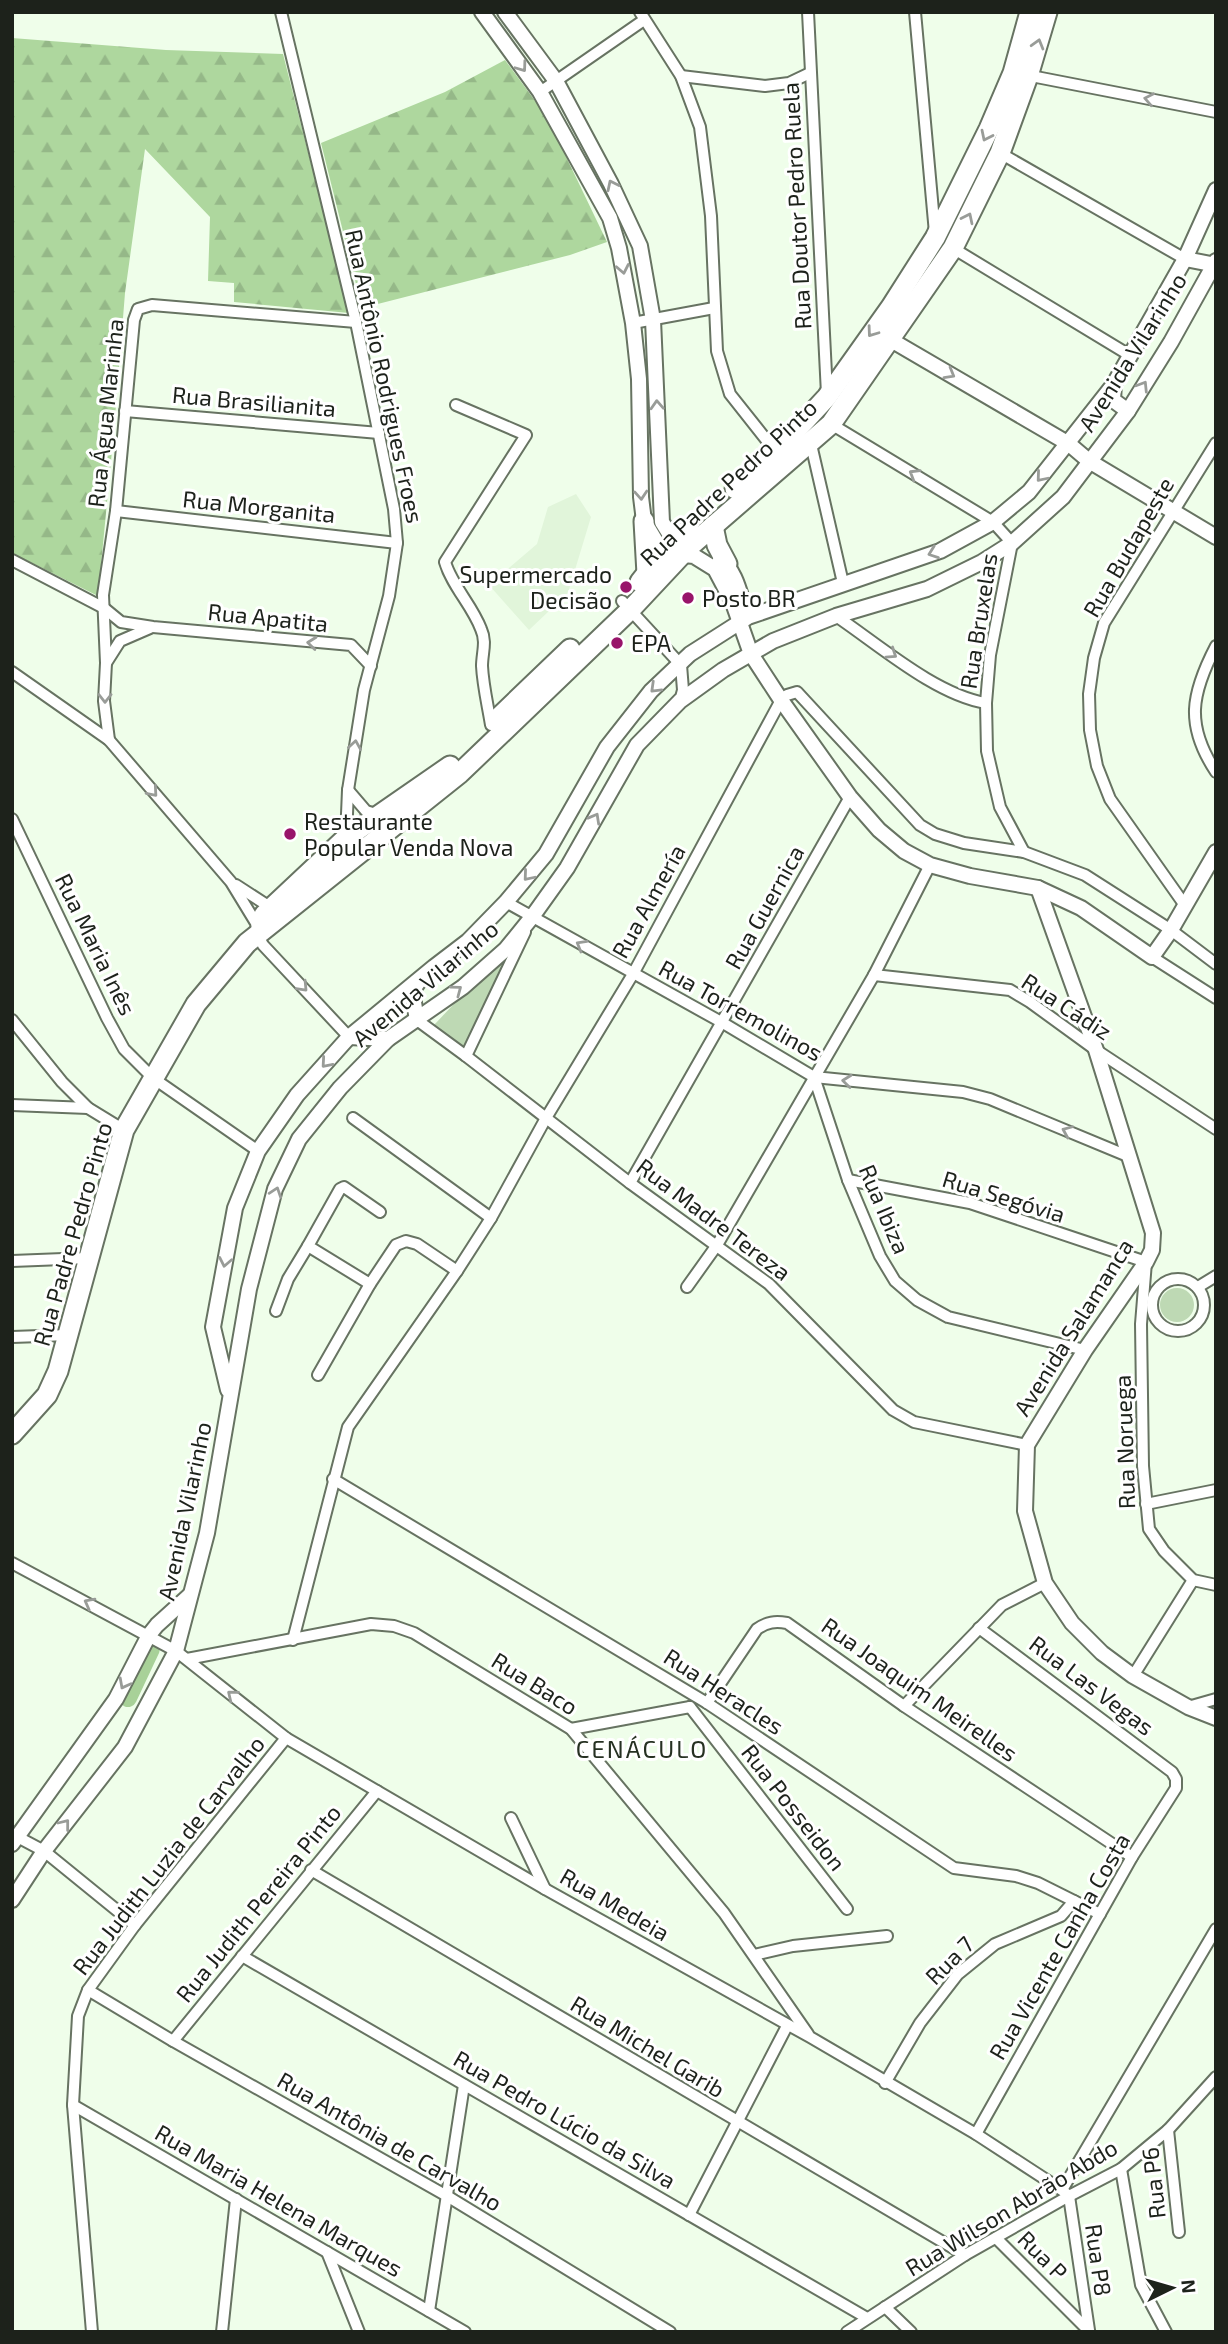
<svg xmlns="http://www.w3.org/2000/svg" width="1228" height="2344" font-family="'Exo 2',sans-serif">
	<defs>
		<pattern id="forest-firs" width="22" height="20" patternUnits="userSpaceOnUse" patternTransform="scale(1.75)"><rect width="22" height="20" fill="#aed79e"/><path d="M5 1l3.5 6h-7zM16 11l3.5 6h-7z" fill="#95b888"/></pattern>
	</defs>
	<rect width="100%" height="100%" fill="#effeea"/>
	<path fill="#e1f5da" d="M576,494l15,23 -23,76 -39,37 -40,-45 48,-41 11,-37z"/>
	<g fill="url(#forest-firs)">
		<path d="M12,38l154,12 117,4 66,259 -115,-11v-19l-26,-2 2,-64 -65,-68 -20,144 -11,137 -16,166 -86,-43z"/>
		<path d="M505,60l42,57 60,125 -37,13 -208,53 -41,-165 124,-51z"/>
	</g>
	<g fill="#bed9b4">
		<path d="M525,929l-60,122 -31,-26z"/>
		<circle cx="1177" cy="1305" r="17"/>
	</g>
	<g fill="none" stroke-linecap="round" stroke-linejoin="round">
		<path stroke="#a8d198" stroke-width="18" d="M128,1698l23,-49"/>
		<defs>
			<g id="street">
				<path d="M281,12l75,310 38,187 3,34 -8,53 -25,94 -16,100 -2,48"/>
				<path d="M640,12l41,64 19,51 11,89 6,135 13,43 46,58"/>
				<path d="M808,12l19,382"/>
				<path d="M915,12l20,221"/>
				<path d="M1026,75l190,37"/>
				<path d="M681,76l84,10 24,-3 21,-10"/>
				<path d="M540,92l104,-72"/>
				<path d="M1000,153l185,106"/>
				<path d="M951,247l180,109"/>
				<path d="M633,323l81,-15"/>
				<path d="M456,405l70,30 -81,127c7,24 27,43 36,67 6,13 1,24 1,37 1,20 6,40 9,59"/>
				<path d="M125,411l254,22"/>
				<path d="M831,424l162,98 19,21 -22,112 -4,48 1,48 13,56 24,45"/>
				<path d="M810,440l33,143"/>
				<path d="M116,511l281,32"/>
				<path d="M12,560l92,48 17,14 32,5 198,18 20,21"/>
				<path d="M622,601l59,64 2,25 -3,11"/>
				<path d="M836,616c43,29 100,79 150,87"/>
				<path d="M1216,646c-25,48 -31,79 0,126"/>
				<path d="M106,663l14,-22 30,-13"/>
				<path d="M12,672l97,68 122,142 25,41 2,13 5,9 86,92"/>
				<path d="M109,740l-5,-39 2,-38 -3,-68 13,-84 18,-191 4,-11 14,-4 204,17"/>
				<path d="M348,790l18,21 13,4"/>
				<path d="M12,819l95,199 17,31 29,29 105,73"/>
				<path d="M236,885l37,24"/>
				<path d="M506,902l217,121 91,54 149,15 27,7 140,58"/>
				<path d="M1184,904l-74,-105 -13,-33 -7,-36 -1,-36 5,-36 10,-35 112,-180"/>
				<path d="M1152,957l64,41"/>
				<path d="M874,975l136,15 20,12 66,48 120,79"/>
				<path d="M12,1020l50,62 26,26 36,22"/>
				<path d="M417,1020l49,36 164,127 139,101 124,126 21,12 113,23"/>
				<path d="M466,1056l59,-124"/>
				<path d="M814,1077l34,103 32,76 15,25 22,19 31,17 137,33"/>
				<path d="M12,1105l76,3"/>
				<path d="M353,1118l138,100"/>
				<path d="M848,1180l122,23 176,59"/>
				<path d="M630,1183l220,-386"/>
				<path d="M12,1261l77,-3"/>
				<path d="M1146,1262l-5,62 2,142 6,63 15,22 29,29 23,5"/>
				<circle cx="1178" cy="1305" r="26"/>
				<path d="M370,1284l-62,-38 32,-57 4,-2 36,25"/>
				<path d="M687,1287l30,-42 157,-270 56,-110"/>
				<path d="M1198,1287l18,-11"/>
				<path d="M276,1311l12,-32 20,-33"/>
				<path d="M12,1337l57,-2"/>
				<path d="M318,1375l52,-91 26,-39 10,-4 11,3 40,27"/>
				<path d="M333,1479l374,224 247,165 62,8 22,7 62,31"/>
				<path d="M1146,1504l70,-14"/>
				<path d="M12,1563l164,88 110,87 259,151 265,148 166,97 86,56 7,6 20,134"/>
				<path d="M293,1640l55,-213 109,-156 34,-53 55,-100 87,-144 148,-274 6,-5 10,-3 123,133 15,9 29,9 60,9 61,23 86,55 45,34"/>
				<path d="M187,1659l184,-35 23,2 20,7 157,96 153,184 84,121"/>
				<path d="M1133,1676l60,-96"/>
				<path d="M707,1703l50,-74c10,-7 18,-8 30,-6l117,83 228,151"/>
				<path d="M904,1706l98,-101 43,-22"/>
				<path d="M690,1707l157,202"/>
				<path d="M1188,1707l28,-8"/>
				<path d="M571,1729l119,-22"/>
				<path d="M511,1818l34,71"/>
				<path d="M12,1834l32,17 91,74"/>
				<path d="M311,1870l654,385"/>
				<path d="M754,1955l39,-9 94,-10"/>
				<path d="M242,1956l625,362"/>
				<path d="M88,1990l85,51 274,155 223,136"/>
				<path d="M173,2041l204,-250"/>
				<path d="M885,2083l35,-60 38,-49 37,-30 66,-28 13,-15"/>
				<path d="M73,2105l392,227"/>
				<path d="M1168,2130l11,102"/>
				<path d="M976,2134l156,-277 44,-69v-9l-4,-7 -193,-144"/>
				<path d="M1121,2169l20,116 25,47"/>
				<path d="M1062,2190l154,-261"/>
				<path d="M689,2215l98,-189"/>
				<path d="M996,2238l92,92"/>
				<path d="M327,2252l32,80"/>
				<path d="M885,2307l26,25"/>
				<path d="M429,2311l35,-226"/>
				<path d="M92,2332l-19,-227 5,-89 10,-26 47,-65 151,-187"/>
				<path d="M222,2332l14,-133"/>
				<path d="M847,2332l118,-77 104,-59 52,-27 47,-39 48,-53"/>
			</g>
			<g id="secondary">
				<path d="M482,12l58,80 70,126 9,30 14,75 6,56 2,118 3,24 19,32 31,3 21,13 18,34 18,51 30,46 69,97 29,33 25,21 26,14 40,11 68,12 43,20 71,49 19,-27 45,-78"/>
				<path d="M505,12l51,69 55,103 29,62 13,74 9,202 13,21 7,2"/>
				<path d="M1185,259l31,6"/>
				<path d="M891,340l178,104 20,17 127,76"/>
				<path d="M1114,384l-1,16 15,11"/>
				<path d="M720,560c16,10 20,35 26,52"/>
				<path d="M1038,888l58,162 57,183 -1,17 -6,12 -61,88 -58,95 -2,66 20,72 27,40 30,30 31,23 55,31 28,11"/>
				<path d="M417,1020l-5,-29 8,-11"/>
				<path d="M349,1037l39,2"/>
				<path d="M228,1390l-15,-63 22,-119 23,-57 39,-56 52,-58 85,-70 34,-26 38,-39 40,-48 61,-107 44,-56 39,-37 58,-37 192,-66 53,-29 36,-30 85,-108 71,-125 31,-69"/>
				<path d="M12,1844l104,-145 33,-64 8,-10 32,-29"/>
				<path d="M12,1900l32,-49 81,-104 51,-96 31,-118 42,-244 26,-100 24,-50 41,-51 48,-49 75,-52 43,-38 26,-32 35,-49 70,-123 43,-44 43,-31 50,-29 63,-25 91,-27 55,-27 30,-19 51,-46 65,-86 43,-69 45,-81"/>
			</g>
			<g id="highway">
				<path d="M735,489l41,-37 51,-55 64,-90 44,-69 54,-109 24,-56 17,-61"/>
				<path d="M644,521l3,53"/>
				<path d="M713,526l4,19 10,19"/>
				<path d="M640,582l23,-29 26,-23"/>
				<path d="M496,720l74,-71"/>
				<path d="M264,915l82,-77 104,-72"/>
				<path d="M12,1434l35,-39 11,-24 66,-241 72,-126 51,-61 213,-170 171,-164 58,-62 142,-123 122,-176 47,-95 28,-77 19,-64"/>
			</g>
		</defs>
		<use href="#street" stroke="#677362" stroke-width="14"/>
		<use href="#secondary" stroke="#677362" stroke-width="18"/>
		<use href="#highway" stroke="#677362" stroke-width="23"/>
		<use href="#street" stroke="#fff" stroke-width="10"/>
		<use href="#secondary" stroke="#fff" stroke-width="14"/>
		<use href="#highway" stroke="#fff" stroke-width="19"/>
	</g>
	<defs><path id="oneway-chevron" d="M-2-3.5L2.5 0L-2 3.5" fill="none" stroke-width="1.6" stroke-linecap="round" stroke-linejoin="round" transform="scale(1.75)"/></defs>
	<g stroke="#999c98">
		<use href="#oneway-chevron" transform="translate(1038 44) rotate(-74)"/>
		<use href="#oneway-chevron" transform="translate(522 67) rotate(54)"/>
		<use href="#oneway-chevron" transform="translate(1149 99) rotate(-169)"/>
		<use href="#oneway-chevron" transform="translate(986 136) rotate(116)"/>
		<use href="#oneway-chevron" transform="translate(612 185) rotate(-116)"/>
		<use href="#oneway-chevron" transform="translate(968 218) rotate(-64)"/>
		<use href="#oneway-chevron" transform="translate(623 269) rotate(79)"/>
		<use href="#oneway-chevron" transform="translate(872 332) rotate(126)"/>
		<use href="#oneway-chevron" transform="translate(950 374) rotate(30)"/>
		<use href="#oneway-chevron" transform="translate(1143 386) rotate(-58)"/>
		<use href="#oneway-chevron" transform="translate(657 405) rotate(-93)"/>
		<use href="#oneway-chevron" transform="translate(914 474) rotate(-149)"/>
		<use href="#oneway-chevron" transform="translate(1041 477) rotate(130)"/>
		<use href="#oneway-chevron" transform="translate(641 495) rotate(86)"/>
		<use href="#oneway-chevron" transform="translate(933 553) rotate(160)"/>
		<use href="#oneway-chevron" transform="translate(312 643) rotate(-174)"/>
		<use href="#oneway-chevron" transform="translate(892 654) rotate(34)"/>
		<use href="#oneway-chevron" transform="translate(655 688) rotate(136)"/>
		<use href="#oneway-chevron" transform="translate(105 698) rotate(90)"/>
		<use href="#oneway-chevron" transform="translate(355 745) rotate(-81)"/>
		<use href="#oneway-chevron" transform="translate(153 792) rotate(49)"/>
		<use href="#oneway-chevron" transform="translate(595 818) rotate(-61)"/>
		<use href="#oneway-chevron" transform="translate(528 876) rotate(130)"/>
		<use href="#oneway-chevron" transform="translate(581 945) rotate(-150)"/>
		<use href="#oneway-chevron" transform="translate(303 987) rotate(47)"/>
		<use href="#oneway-chevron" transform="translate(457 990) rotate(-37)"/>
		<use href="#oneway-chevron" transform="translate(326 1063) rotate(131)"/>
		<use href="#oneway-chevron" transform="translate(847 1081) rotate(-174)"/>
		<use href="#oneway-chevron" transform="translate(1067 1131) rotate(-157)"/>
		<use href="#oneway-chevron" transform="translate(276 1192) rotate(-71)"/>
		<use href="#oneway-chevron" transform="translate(225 1262) rotate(101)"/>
		<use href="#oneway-chevron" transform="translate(89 1603) rotate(-152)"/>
		<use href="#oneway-chevron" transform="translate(124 1684) rotate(118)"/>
		<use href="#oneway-chevron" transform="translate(232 1695) rotate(-141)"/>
		<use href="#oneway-chevron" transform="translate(65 1824) rotate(-52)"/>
	</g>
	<g fill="#98146a" stroke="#fff" stroke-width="2.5">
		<circle cx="626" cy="587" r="7"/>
		<circle cx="688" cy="598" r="7"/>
		<circle cx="617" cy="643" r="7"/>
		<circle cx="290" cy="834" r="7"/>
	</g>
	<g text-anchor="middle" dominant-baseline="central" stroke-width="6" stroke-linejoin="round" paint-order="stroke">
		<g font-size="23" fill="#1d221b" stroke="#fff">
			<text transform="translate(796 206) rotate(-93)">Rua Doutor Pedro Ruela</text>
			<text transform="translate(1132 352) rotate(-58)">Avenida Vilarinho</text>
			<text transform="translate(385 376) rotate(78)">Rua Antônio Rodrigues Froes</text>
			<text transform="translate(254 401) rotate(5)">Rua Brasilianita</text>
			<text transform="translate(105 413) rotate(-84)">Rua Água Marinha</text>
			<text transform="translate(728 482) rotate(-43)">Rua Padre Pedro Pinto</text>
			<text transform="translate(259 506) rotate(6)">Rua Morganita</text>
			<text transform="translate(1128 547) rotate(-60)">Rua Budapeste</text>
			<text transform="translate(268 617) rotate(6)">Rua Apatita</text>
			<text transform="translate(978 621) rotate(-81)">Rua Bruxelas</text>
			<text transform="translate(648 901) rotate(-61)">Rua Almería</text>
			<text transform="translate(764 907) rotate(-61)">Rua Guernica</text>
			<text transform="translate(96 944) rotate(64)">Rua Maria Inês</text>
			<text transform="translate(425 983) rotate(-40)">Avenida Vilarinho</text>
			<text transform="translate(1067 1006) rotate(33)">Rua Cádiz</text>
			<text transform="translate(741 1010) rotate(29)">Rua Torremolinos</text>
			<text transform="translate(1004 1196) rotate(17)">Rua Segóvia</text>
			<text transform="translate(885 1209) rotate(67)">Rua Ibiza</text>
			<text transform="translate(714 1219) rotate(37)">Rua Madre Tereza</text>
			<text transform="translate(72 1234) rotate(-74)">Rua Padre Pedro Pinto</text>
			<text transform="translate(1073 1327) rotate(-58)">Avenida Salamanca</text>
			<text transform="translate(1124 1442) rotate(-92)">Rua Noruega</text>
			<text transform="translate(184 1511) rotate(-78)">Avenida Vilarinho</text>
			<text transform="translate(535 1683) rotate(32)">Rua Baco</text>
			<text transform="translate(1092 1685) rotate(37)">Rua Las Vegas</text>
			<text transform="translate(920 1689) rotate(35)">Rua Joaquim Meirelles</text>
			<text transform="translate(724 1691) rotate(33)">Rua Heracles</text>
			<text transform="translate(794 1807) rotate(52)">Rua Posseidon</text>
			<text transform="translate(168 1855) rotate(-52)">Rua Judith Luzia de Carvalho</text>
			<text transform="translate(258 1903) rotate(-51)">Rua Judith Pereira Pinto</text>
			<text transform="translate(615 1904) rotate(30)">Rua Medeia</text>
			<text transform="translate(1059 1946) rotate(-60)">Rua Vicente Canha Costa</text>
			<text transform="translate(949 1960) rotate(-45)">Rua 7</text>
			<text transform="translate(648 2046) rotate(31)">Rua Michel Garib</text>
			<text transform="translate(565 2119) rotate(30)">Rua Pedro Lúcio da Silva</text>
			<text transform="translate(390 2141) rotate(30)">Rua Antônia de Carvalho</text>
			<text transform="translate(1153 2183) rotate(-96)">Rua P6</text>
			<text transform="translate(279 2200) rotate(30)">Rua Maria Helena Marques</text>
			<text transform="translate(1011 2207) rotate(-31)">Rua Wilson Abrão Abdo</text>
			<text transform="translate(1043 2255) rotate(45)">Rua P</text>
			<text transform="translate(1099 2260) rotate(82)">Rua P8</text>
		</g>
		<g font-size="23" fill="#1d221b" stroke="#fff" text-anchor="start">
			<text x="612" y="574" text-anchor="end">Supermercado<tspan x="612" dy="26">Decisão</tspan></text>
			<text x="702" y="598">Posto BR</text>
			<text x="631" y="643">EPA</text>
			<text x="304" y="821">Restaurante<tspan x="304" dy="26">Popular Venda Nova</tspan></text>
		</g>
		<g font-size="24" letter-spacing="2" fill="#263122" stroke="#fff">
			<text x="642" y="1748">CENÁCULO</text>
		</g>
	</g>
	<rect width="1228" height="2344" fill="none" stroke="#1d221b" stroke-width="28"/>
	<g transform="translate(1172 2288) rotate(85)" stroke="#ffffff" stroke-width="5" paint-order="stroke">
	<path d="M0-5L12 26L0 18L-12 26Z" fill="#1d221b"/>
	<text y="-10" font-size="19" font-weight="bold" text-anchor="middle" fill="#1d221b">N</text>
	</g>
</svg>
